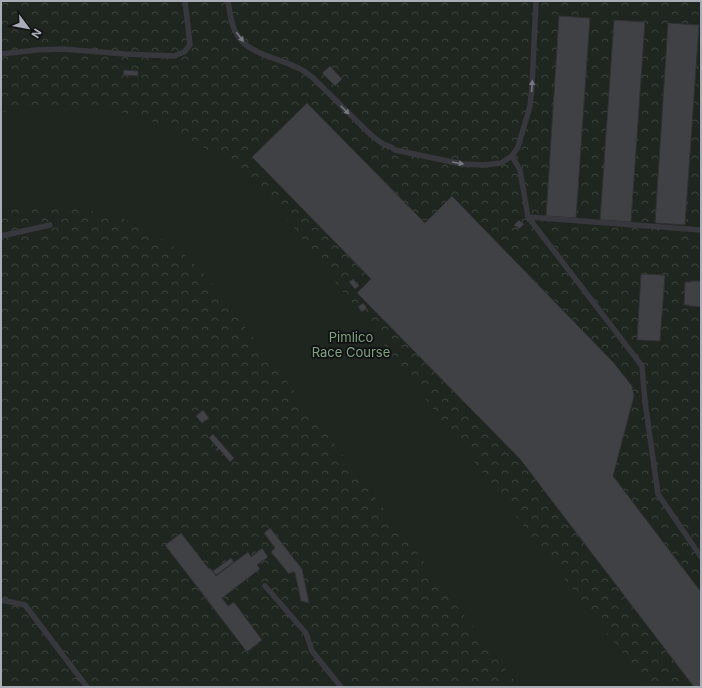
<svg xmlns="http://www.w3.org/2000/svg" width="702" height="688" font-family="Inter,sans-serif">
	<defs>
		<pattern id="park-crowns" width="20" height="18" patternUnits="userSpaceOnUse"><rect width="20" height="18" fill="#1e261f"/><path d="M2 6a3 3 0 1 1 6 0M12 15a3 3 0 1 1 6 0" fill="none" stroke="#3c433d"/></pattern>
	</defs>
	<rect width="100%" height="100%" fill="#161618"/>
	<rect fill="url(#park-crowns)" x="1" y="1" width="700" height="686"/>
	<path fill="#1e261f" d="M75,106c23,3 45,5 67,12 38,12 77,37 107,63 12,9 22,21 33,32l366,474h-129l-311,-409 -26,-26 -28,-18 -32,-16 -31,-7 -32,-4h-31l-27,5v-100l21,-3z"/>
	<g fill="#404145" stroke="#303034">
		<path d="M559,16l31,2 -14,200 -30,-2z"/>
		<path d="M614,20l31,2 -14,200 -31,-2z"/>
		<path d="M668,23l31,2 -14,200 -30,-2z"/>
		<path d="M330,66l12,13 -7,7 -13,-13z"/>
		<path d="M124,70l14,1v5l-15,-1z"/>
		<path d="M307,103l118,120 27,-27 161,166 19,24 2,10 -21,80 88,116v95h-7l-174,-228 -163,-166 14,-14 -119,-122z"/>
		<path d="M519,220l5,4 -5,5 -5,-4z"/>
		<path d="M641,274l24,1 -5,66 -23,-1z"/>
		<path d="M353,279l6,7 -4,3 -6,-7z"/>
		<path d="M691,281h10v26l-12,-1v-1h-5l1,-23h6z"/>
		<path d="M363,303l4,5 -5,4 -4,-5z"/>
		<path d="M203,410l6,8 -7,5 -6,-7z"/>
		<path d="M213,434l21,24 -4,4 -11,-13 -2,2 -1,-2 2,-1 -9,-10z"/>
		<path d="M270,528l32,41 7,34 -8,-2 -6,-28 -2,-2 -4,3 -18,-22 4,-4 -11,-15z"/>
		<path d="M181,533l28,36 1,-1 6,8 32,-24 3,5 11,-9 6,9 -11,8 3,4 -38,29 6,8 6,-4 28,38 -15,12 -82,-107z"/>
		<path d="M231,558l3,4 -18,13 -3,-4z"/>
	</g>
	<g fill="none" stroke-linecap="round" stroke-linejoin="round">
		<g stroke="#37383d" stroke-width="5.5">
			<path d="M228,1c2,12 3,25 10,35 11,19 46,23 64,34 4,2 7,5 10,7l59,58 12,9 8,3 4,3 67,14 22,1 17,-2 11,-7 6,-9 12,-41 2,-19 4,-86"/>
			<path d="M1,54l35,-4 26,-1 63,5 49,2 10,-4 6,-7 -5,-44"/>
			<path d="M512,156l8,14 8,47 114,149 3,36 13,92 43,63"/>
			<path d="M528,217l173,13"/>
			<path d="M1,236l49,-11"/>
			<path d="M265,586l41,47 6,18 29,36"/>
			<path d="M1,600l24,5 62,82"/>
		</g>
	</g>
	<defs><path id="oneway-solid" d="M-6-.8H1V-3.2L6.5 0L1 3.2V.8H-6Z"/></defs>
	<g fill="#757881">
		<use href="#oneway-solid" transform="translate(240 37) rotate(53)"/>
		<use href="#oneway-solid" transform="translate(532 86) rotate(-86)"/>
		<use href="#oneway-solid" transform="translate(345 110) rotate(45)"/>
		<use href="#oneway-solid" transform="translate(458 163) rotate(10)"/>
	</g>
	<g text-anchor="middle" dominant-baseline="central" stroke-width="3.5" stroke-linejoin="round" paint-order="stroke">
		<g font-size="13" fill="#7fa381" stroke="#111113">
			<text x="351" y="337">Pimlico<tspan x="351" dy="15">Race Course</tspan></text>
		</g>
	</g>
	<rect width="702" height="688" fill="none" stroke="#a8adb8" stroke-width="4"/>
	<g transform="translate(28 28) rotate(122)" stroke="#111113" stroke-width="3" paint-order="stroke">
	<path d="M0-3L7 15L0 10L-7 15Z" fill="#a8adb8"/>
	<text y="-6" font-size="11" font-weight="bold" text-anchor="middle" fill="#a8adb8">N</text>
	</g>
</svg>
